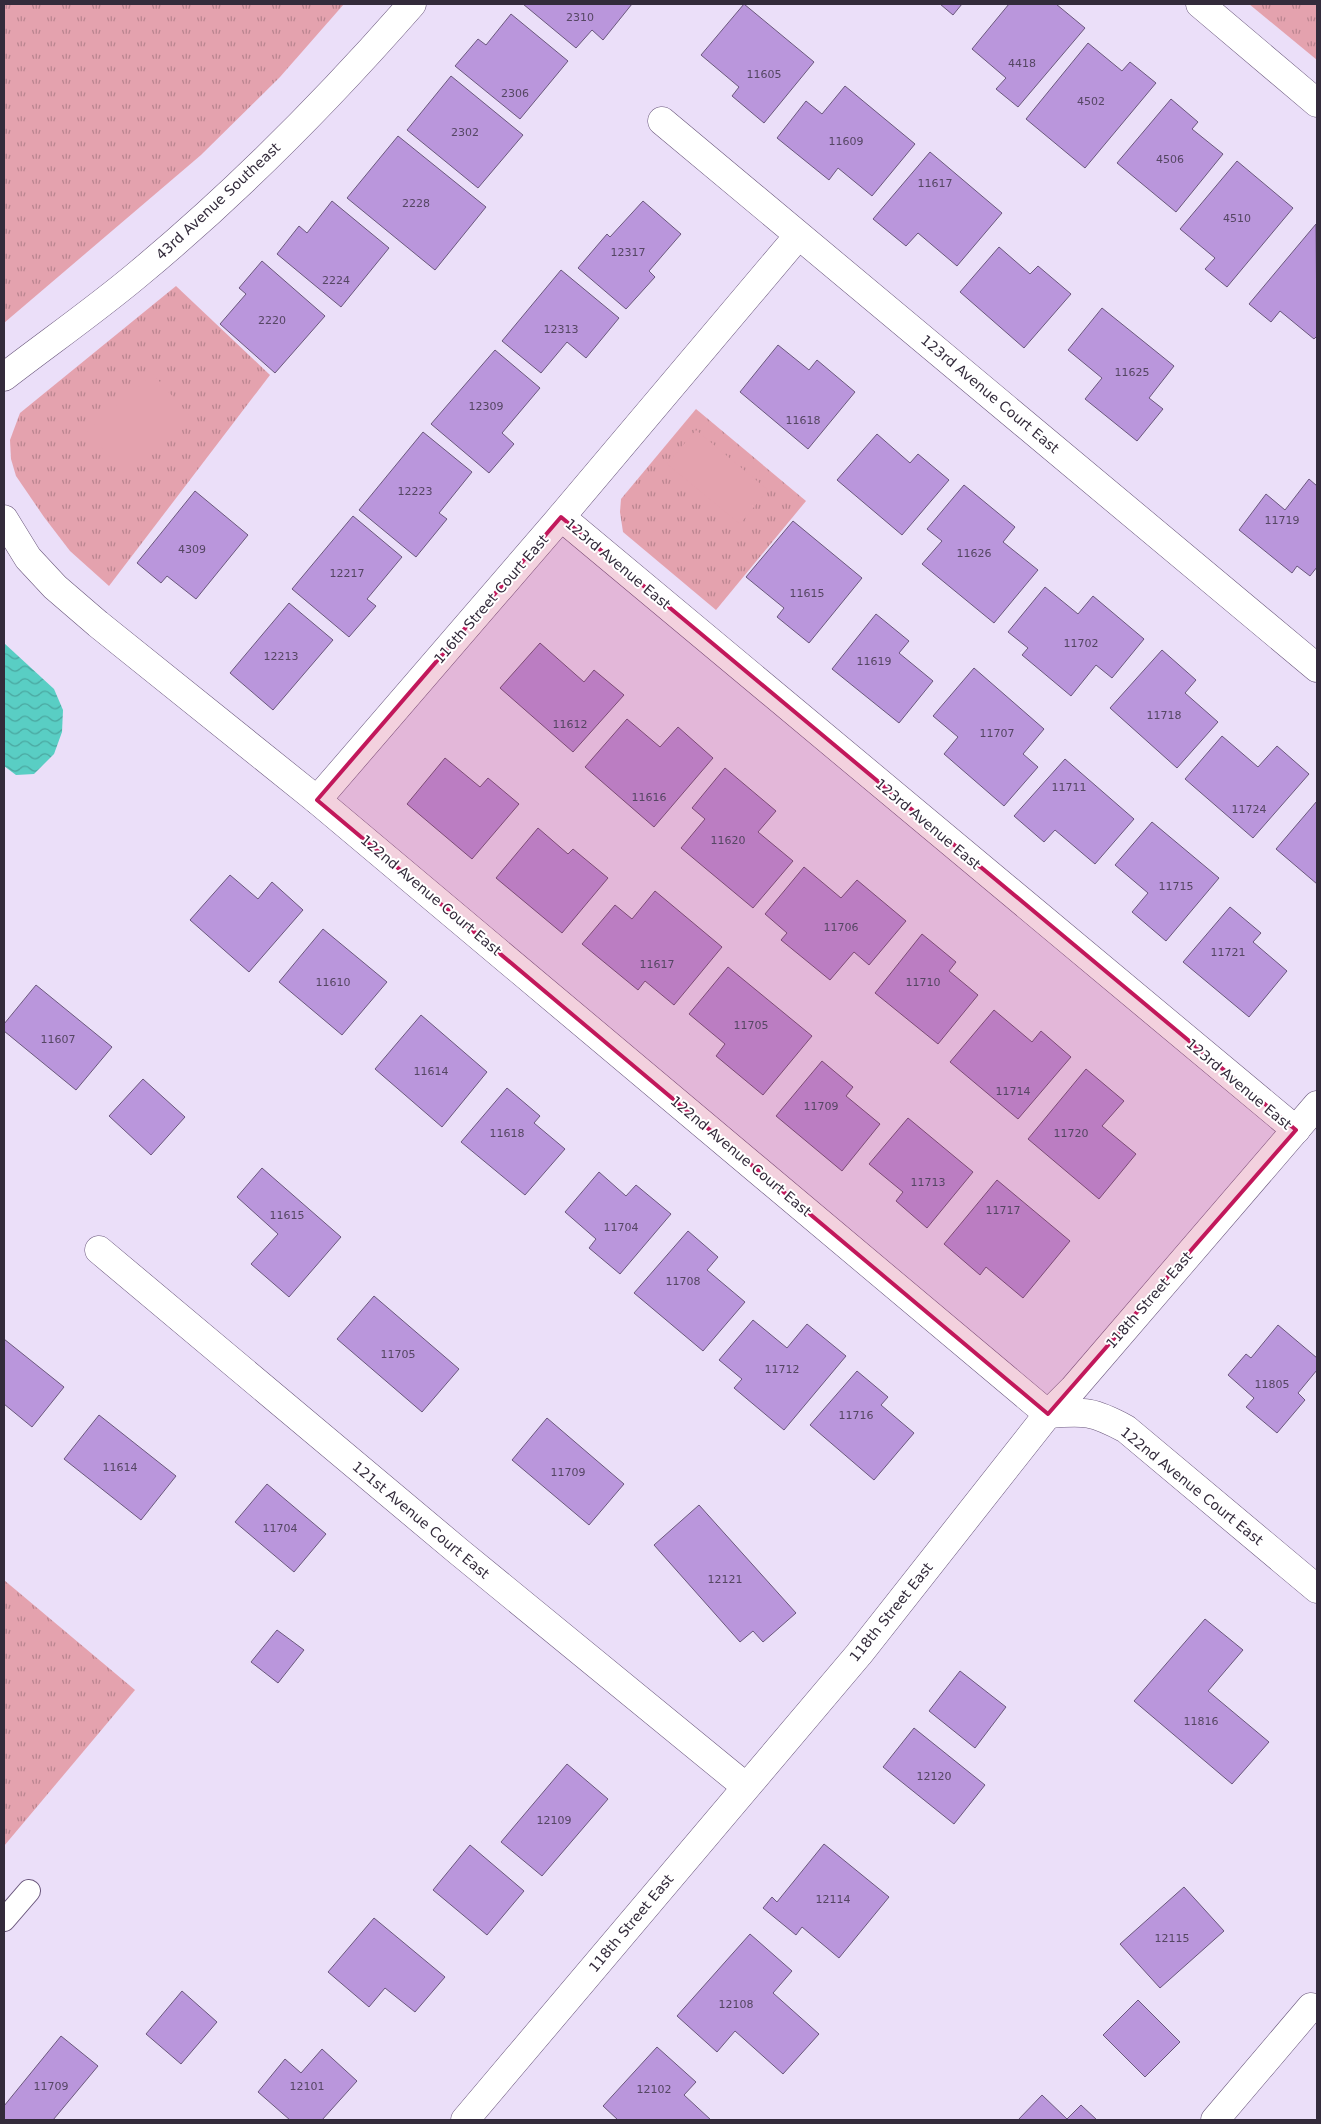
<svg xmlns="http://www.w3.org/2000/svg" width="1321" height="2124" font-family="'DejaVu Sans',sans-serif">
	<defs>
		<pattern id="grass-tufts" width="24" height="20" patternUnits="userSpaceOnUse" patternTransform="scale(1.25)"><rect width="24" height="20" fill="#e4a2ae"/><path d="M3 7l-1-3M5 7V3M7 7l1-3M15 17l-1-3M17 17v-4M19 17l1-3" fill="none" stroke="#b9848f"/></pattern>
		<pattern id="water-waves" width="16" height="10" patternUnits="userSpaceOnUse" patternTransform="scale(1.25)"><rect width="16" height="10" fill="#59cec4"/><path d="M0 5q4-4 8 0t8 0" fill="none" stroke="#4aa7a0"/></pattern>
	</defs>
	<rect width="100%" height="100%" fill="#ebdff9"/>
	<g fill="url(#grass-tufts)">
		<path d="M4,4h340l-64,73 -79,78 -197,168z"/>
		<path d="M1249,4h68v56z"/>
		<path d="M176,286l94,89 -161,211 -39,-35 -26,-34 -28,-41 -5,-17 -1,-19 10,-27z"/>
		<path d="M696,409l110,92 -90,109 -93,-78 -3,-20 1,-13z"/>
		<path d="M4,1580l131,110 -131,156z"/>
	</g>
	<g fill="#e4a2ae">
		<path d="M153,374l36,41 -65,58 -37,-42z"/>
		<path d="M696,430l72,60 -28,34 -73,-60z"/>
	</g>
	<path fill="url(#water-waves)" d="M4,643l50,46 9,21 -1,22 -8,22 -20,20 -18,1 -12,-9z"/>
	<g fill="#ba96dc" stroke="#6b587d">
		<path d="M523,4h109l-29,36 -11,-10 -16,18z"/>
		<path d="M744,4l70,58 -50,61 -32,-27 7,-9 -38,-32z"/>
		<path d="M940,4h22l-9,11z"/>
		<path d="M1009,4h47l29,24 -67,79 -22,-18 10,-11 -34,-29z"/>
		<path d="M511,14l57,47 -48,58 -65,-53 23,-27 8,6z"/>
		<path d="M1088,43l34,28 8,-9 26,21 -71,85 -59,-49z"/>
		<path d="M451,76l72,59 -45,53 -71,-58z"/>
		<path d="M845,86l70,58 -43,52 -34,-28 -9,12 -52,-42 29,-37 16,13z"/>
		<path d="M1171,99l27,23 -6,7 31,25 -47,58 -59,-49z"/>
		<path d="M398,136l88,71 -51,63 -88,-72z"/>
		<path d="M930,152l72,61 -45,53 -39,-33 -12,13 -33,-27z"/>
		<path d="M1237,161l56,47 -66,79 -22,-18 10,-11 -35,-29z"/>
		<path d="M332,201l57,47 -48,59 -64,-53 22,-28 8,7z"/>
		<path d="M643,201l38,33 -32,37 6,6 -29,32 -48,-41 29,-34 3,3z"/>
		<path d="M1316,224l1,112 -3,3 -34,-28 -9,11 -22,-18z"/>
		<path d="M999,247l31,27 8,-8 33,28 -47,54 -64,-56z"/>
		<path d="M262,261l63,55 -50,57 -55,-49 26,-30 -7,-6z"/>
		<path d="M561,270l58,48 -33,40 -19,-16 -26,31 -39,-32z"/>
		<path d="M1102,308l72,58 -25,32 14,11 -26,32 -52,-42 17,-21 -34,-28z"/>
		<path d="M778,345l31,25 8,-10 38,32 -47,57 -68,-57z"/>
		<path d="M495,350l45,38 -38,45 12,11 -25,29 -58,-49z"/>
		<path d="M423,432l49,40 -33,41 8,6 -31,38 -57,-47z"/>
		<path d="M877,434l33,29 8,-9 31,26 -47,55 -65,-55z"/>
		<path d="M1309,479l8,7v81l-7,9 -13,-10 -5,7 -53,-43 27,-36 19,16z"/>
		<path d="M964,485l51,42 -12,15 35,28 -44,53 -72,-59 20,-23 -15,-12z"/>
		<path d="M195,491l53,44 -52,64 -29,-23 -6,7 -24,-20z"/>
		<path d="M353,516l49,41 -35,42 9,7 -27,31 -57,-48z"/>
		<path d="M793,521l69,57 -53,65 -32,-26 7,-9 -38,-31z"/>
		<path d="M1045,587l33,27 15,-18 51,43 -32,39 -16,-13 -25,31 -49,-41 6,-7 -20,-16z"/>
		<path d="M289,603l44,37 -60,70 -43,-37z"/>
		<path d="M876,614l33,27 -10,12 34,28 -34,42 -67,-54z"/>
		<path d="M540,643l44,39 10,-12 30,25 -51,57 -73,-64z"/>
		<path d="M1162,650l34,30 -11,13 33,29 -41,46 -67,-60z"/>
		<path d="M974,668l70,61 -21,25 15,13 -34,39 -60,-52 14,-17 -25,-21z"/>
		<path d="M627,719l33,28 18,-20 35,31 -59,69 -69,-60z"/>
		<path d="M1222,736l36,31 19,-21 32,28 -56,64 -68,-59z"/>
		<path d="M445,758l35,29 8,-9 31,26 -47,55 -65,-55z"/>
		<path d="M1065,759l69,60 -39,45 -40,-34 -11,12 -30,-26z"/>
		<path d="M725,768l51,43 -18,21 35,29 -40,47 -72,-60 24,-29 -13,-11z"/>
		<path d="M1317,801v83l-41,-35z"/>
		<path d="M1152,822l67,56 -53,63 -34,-29 16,-19 -33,-28z"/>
		<path d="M538,828l30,26 5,-5 35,29 -46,55 -66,-55z"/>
		<path d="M804,867l37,31 16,-18 49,41 -37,44 -15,-13 -24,28 -49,-40 6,-7 -22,-19z"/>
		<path d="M230,875l28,24 14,-17 31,28 -54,62 -59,-52z"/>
		<path d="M655,891l67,56 -48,58 -29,-24 -7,9 -56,-46 33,-39 17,14z"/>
		<path d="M1230,907l31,26 -8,9 34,29 -38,46 -66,-55z"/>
		<path d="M323,929l64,53 -45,53 -63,-53z"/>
		<path d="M922,934l34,28 -7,9 29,24 -40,49 -63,-51z"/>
		<path d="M728,967l84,69 -49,59 -47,-39 9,-12 -36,-30z"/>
		<path d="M36,985l76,62 -36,43 -72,-59v-7z"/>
		<path d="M994,1010l38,32 9,-11 30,26 -53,62 -68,-57z"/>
		<path d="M421,1015l66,57 -45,55 -67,-58z"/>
		<path d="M822,1061l31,26 -7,9 34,28 -38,47 -66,-55z"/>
		<path d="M1086,1069l38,32 -22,25 34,28 -37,45 -71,-60z"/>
		<path d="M143,1079l42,38 -34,38 -42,-39z"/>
		<path d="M507,1088l33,28 -6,7 31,26 -40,46 -64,-53z"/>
		<path d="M908,1118l65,54 -46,56 -31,-27 7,-9 -34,-28z"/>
		<path d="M262,1168l79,69 -52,60 -38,-33 27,-30 -41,-37z"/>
		<path d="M599,1172l27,24 10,-11 35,29 -51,60 -31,-26 7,-9 -31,-27z"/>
		<path d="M997,1180l73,61 -47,57 -37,-31 -6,8 -36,-31z"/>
		<path d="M688,1231l30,26 -11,13 38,32 -42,49 -69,-58z"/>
		<path d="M374,1296l85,73 -37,43 -85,-73z"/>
		<path d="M753,1320l34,28 20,-24 39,32 -62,74 -50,-42 8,-9 -23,-19z"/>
		<path d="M1278,1325l39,33v12l-19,23 7,7 -28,33 -31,-26 8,-9 -26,-23 18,-21 5,4z"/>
		<path d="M4,1339l60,48 -32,40 -28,-23z"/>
		<path d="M857,1371l31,26 -7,8 33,28 -40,47 -64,-55z"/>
		<path d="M99,1415l77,61 -35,44 -77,-61z"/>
		<path d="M547,1418l77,66 -35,41 -77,-65z"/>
		<path d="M267,1484l59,50 -32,38 -59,-50z"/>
		<path d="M699,1505l97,108 -33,29 -10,-11 -13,11 -86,-97z"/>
		<path d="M1205,1619l38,31 -35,41 61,51 -37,42 -98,-83z"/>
		<path d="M277,1630l27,20 -26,33 -27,-21z"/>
		<path d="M960,1671l46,36 -31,41 -46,-37z"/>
		<path d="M914,1728l71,57 -31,39 -71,-57z"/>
		<path d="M567,1764l41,35 -66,77 -41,-34z"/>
		<path d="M824,1844l65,53 -50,61 -37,-31 -6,8 -33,-27 9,-11 5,5z"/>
		<path d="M470,1845l54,46 -37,44 -54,-45z"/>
		<path d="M1184,1887l40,44 -64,57 -40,-44z"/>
		<path d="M374,1918l71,59 -30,35 -30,-24 -16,19 -41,-35z"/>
		<path d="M750,1934l42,37 -19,22 46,41 -36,40 -48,-43 -18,21 -40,-36z"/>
		<path d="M182,1991l35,31 -36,42 -35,-30z"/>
		<path d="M1138,2000l42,42 -35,35 -42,-42z"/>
		<path d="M61,2036l37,30 -45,54h-49v-14z"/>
		<path d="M657,2047l39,35 -12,13 27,25h-93l-15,-14z"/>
		<path d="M322,2049l35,32 -35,39h-32l-32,-28 27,-33 16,14z"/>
		<path d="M1042,2095l25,24 14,-14 16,15h-79z"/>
	</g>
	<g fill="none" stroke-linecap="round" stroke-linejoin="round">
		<defs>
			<path id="lane" d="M4,1920l25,-29"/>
			<g id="street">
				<path d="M1200,4l117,99"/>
				<path d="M662,121l655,547"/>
				<path d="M4,377c44,-34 90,-66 133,-102 99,-82 190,-174 275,-271"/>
				<path d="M561,517l735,613"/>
				<path d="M4,519l24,39 27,29 43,37 219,176 731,614c37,-3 45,-3 78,15l191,160"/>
				<path d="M317,800l244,-283 237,-281"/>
				<path d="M99,1250l359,301 287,235"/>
				<path d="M465,2120l394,-466 189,-240 25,-25 244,-284"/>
				<path d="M1215,2120l96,-113"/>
			</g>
		</defs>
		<use href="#lane" stroke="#69567b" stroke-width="24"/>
		<use href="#street" stroke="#69567b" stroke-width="29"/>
		<use href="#lane" stroke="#fff" stroke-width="22"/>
		<use href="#street" stroke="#fff" stroke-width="28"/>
	</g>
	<path fill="#c2185b" fill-opacity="0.2" stroke="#c2185b" stroke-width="4" stroke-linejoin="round" d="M561,517l735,613 -248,284 -731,-614z"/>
	<g text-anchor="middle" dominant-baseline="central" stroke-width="4" stroke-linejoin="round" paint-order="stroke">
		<g font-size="11" fill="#554663">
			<text x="580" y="17">2310</text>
			<text x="1022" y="63">4418</text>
			<text x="764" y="74">11605</text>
			<text x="515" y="93">2306</text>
			<text x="1091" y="101">4502</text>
			<text x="465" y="132">2302</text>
			<text x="846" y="141">11609</text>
			<text x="1170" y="159">4506</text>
			<text x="935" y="183">11617</text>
			<text x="416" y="203">2228</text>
			<text x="1237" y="218">4510</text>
			<text x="628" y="252">12317</text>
			<text x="336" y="280">2224</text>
			<text x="272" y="320">2220</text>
			<text x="561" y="329">12313</text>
			<text x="1132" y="372">11625</text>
			<text x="486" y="406">12309</text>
			<text x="803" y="420">11618</text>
			<text x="415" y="491">12223</text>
			<text x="1282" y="520">11719</text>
			<text x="192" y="549">4309</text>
			<text x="974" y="553">11626</text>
			<text x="347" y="573">12217</text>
			<text x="807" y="593">11615</text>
			<text x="1081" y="643">11702</text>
			<text x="281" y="656">12213</text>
			<text x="874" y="661">11619</text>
			<text x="1164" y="715">11718</text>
			<text x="570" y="724">11612</text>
			<text x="997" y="733">11707</text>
			<text x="1069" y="787">11711</text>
			<text x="649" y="797">11616</text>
			<text x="1249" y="809">11724</text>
			<text x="728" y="840">11620</text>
			<text x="1176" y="886">11715</text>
			<text x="841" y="927">11706</text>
			<text x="1228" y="952">11721</text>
			<text x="657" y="964">11617</text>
			<text x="333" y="982">11610</text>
			<text x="923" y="982">11710</text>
			<text x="751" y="1025">11705</text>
			<text x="58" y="1039">11607</text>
			<text x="431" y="1071">11614</text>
			<text x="1013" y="1091">11714</text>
			<text x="821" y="1106">11709</text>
			<text x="507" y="1133">11618</text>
			<text x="1071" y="1133">11720</text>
			<text x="928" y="1182">11713</text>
			<text x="1003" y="1210">11717</text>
			<text x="287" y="1215">11615</text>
			<text x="621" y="1227">11704</text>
			<text x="683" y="1281">11708</text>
			<text x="398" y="1354">11705</text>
			<text x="782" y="1369">11712</text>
			<text x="1272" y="1384">11805</text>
			<text x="856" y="1415">11716</text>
			<text x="120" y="1467">11614</text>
			<text x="568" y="1472">11709</text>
			<text x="280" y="1528">11704</text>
			<text x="725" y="1579">12121</text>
			<text x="1201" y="1721">11816</text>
			<text x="934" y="1776">12120</text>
			<text x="554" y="1820">12109</text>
			<text x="833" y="1899">12114</text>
			<text x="1172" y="1938">12115</text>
			<text x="736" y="2004">12108</text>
			<text x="51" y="2086">11709</text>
			<text x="307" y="2086">12101</text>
			<text x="654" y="2089">12102</text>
		</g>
		<g font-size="14" fill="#332b3b" stroke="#fff">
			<text transform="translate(218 201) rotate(-43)">43rd Avenue Southeast</text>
			<text transform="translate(990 394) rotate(40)">123rd Avenue Court East</text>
			<text transform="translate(618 564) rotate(40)">123rd Avenue East</text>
			<text transform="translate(491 599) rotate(-49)">116th Street Court East</text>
			<text transform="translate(928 824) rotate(40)">123rd Avenue East</text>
			<text transform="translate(431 895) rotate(40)">122nd Avenue Court East</text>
			<text transform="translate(1239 1084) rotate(40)">123rd Avenue East</text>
			<text transform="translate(741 1156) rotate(40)">122nd Avenue Court East</text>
			<text transform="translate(1149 1300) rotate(-49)">118th Street East</text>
			<text transform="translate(1192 1486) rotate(39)">122nd Avenue Court East</text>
			<text transform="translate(421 1520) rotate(40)">121st Avenue Court East</text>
			<text transform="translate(891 1612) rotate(-51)">118th Street East</text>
			<text transform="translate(631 1923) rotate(-50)">118th Street East</text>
		</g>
	</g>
	<rect width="1321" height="2124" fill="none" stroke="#332b3b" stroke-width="10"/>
</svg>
